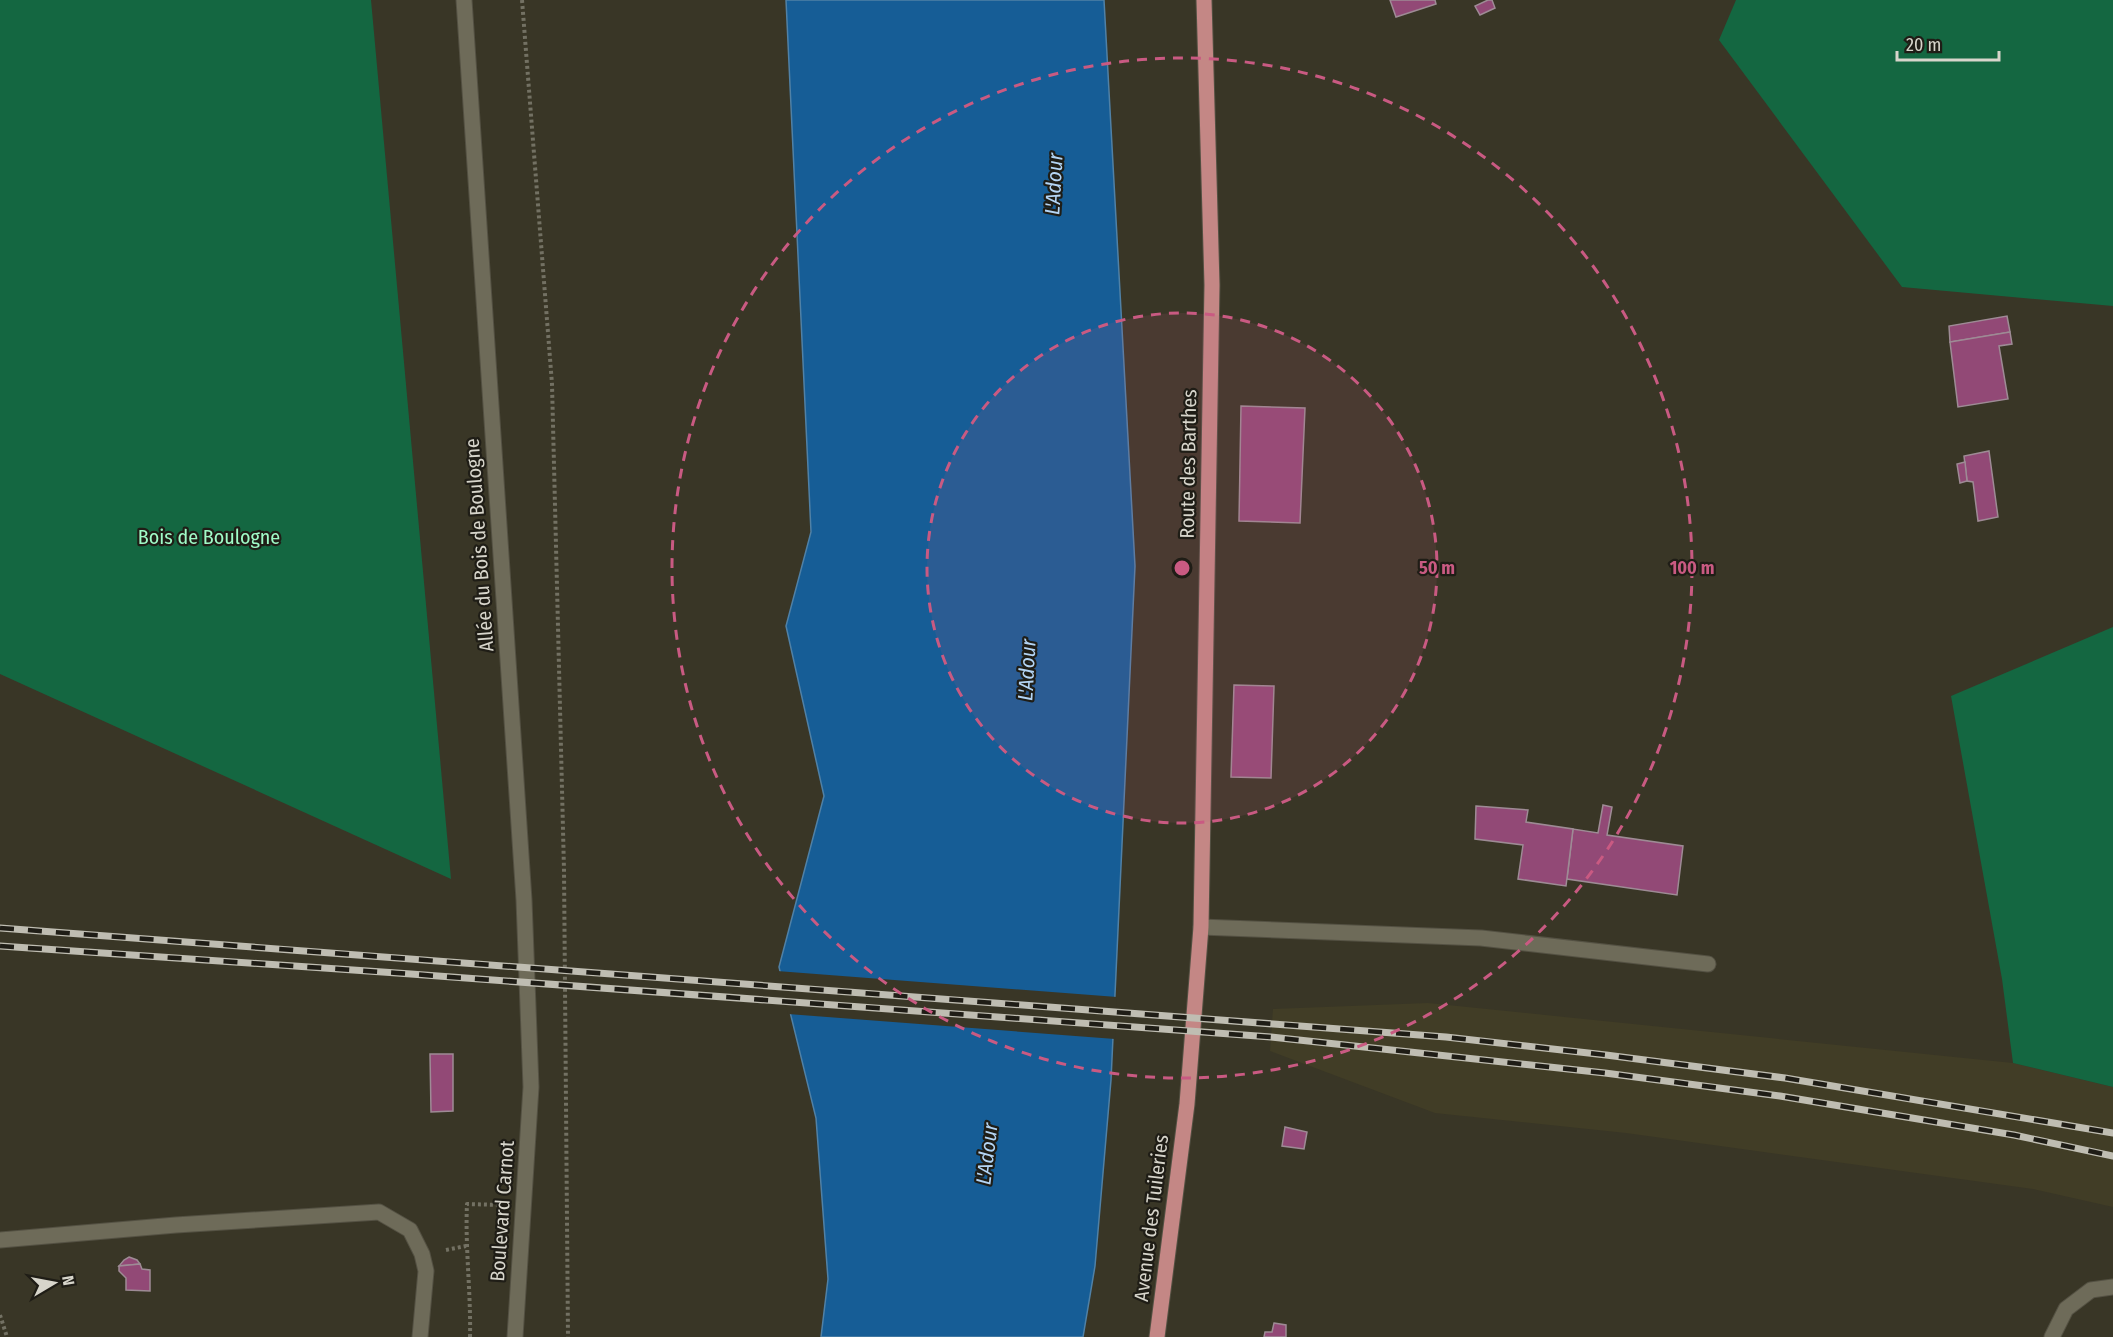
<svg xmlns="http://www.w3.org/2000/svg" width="2113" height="1337" font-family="'Fira Sans Condensed',sans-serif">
	<rect width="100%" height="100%" fill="#393626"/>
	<path fill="#413d26" d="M1428,1003l585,60 100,24v120l-80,-18 -407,-56 -191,-20 -165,-62 3,-42z"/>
	<g fill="#146741">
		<path d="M0,0h371l80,879 -451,-205z"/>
		<path d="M1736,0h377v306l-211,-19 -183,-247z"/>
		<path d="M2113,627v460l-100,-24 -11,-84 -51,-283z"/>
	</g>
	<path fill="#165d96" stroke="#5081a6" stroke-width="1.5" d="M786,0h318l31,566 -24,514 -16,186 -12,71h-262l7,-58 -12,-161 -37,-151 45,-171 -38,-170 25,-94z"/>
	<path fill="#393626" d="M777,971l340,26 -2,42 -327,-25z"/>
	<g fill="#924976" stroke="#9e8b95" stroke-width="1.5">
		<path d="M1390,0h45l1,4 -40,13z"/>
		<path d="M1488,0h4l3,8 -15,7 -5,-9z"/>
		<path d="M2007,316l3,16 -60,10 -1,-16z"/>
		<path d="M2010,332l2,12 -13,2 9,53 -50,8 -8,-65z"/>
		<path d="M1241,406l64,2 -5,115 -61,-2z"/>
		<path d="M1989,451l9,66 -20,4 -5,-39 -6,-1 -3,-25z"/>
		<path d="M1965,462l2,19 -7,2 -3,-19z"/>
		<path d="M1234,685l40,1 -3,92 -40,-1z"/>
		<path d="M1603,805l9,2 -5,28 76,11 -6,49 -110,-16 6,-50 25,4z"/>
		<path d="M1476,806l52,4 -2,12 47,7 -7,57 -48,-7 5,-34 -48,-6z"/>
		<path d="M430,1054h23v57l-22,1z"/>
		<path d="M1285,1127l22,5 -3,17 -22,-3z"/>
		<path d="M129,1257l8,3 3,4 -21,2 5,-6z"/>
		<path d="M140,1264l2,5 8,1v21l-24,-1v-12l-7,-7v-5z"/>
		<path d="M1274,1323l12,2v12h-22l1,-5h7z"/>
	</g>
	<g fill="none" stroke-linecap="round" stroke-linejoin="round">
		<defs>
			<g id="minor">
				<path d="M464,0l60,900 7,187 -16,250"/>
				<path d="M1201,927l280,11 227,26"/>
				<path d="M0,1240l176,-15 203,-13 31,18 12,24 4,17 -6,66"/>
				<path d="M2052,1337l14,-28 25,-19 22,-3"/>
			</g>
			<path id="major" d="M1157,1337l30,-233 14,-177 11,-642 -8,-285"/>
		</defs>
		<use href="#minor" stroke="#545143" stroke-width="17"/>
		<use href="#major" stroke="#545143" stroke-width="17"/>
		<g stroke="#737163" stroke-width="4" stroke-dasharray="3 3" stroke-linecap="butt">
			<path d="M522,0l30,384 12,486 4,467"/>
			<path d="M446,1250l20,-4"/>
			<path d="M0,1315l7,22"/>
			<path d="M470,1337c1,-45 -5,-89 -3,-133l33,1"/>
		</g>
		<use href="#minor" stroke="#6e6b59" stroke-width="15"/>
		<use href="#major" stroke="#c48785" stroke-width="15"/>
		<defs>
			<g id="rail">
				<path d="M0,928l1446,109 160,18 179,23 328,55"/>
				<path d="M0,946l397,27 874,64 334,36 175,23 234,39 99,21"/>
			</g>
		</defs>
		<use href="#rail" stroke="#bfbdb2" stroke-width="7"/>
		<use href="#rail" stroke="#1f1d16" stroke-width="4.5" stroke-dasharray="14" stroke-linecap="butt"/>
	</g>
	<circle cx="1182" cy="568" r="255" fill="#c95a82" fill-opacity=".12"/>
	<g fill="none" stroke="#c95a82" stroke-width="3" stroke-dasharray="10 8">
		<circle cx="1182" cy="568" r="255"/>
		<circle cx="1182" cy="568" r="510"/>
	</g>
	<g text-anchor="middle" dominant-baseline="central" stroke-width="4.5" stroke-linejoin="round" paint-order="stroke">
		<g font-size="20" fill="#d7d5cb" stroke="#1f1d16">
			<text transform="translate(1188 464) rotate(-89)">Route des Barthes</text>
			<text transform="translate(479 545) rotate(-94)">Allée du Bois de Boulogne</text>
			<text transform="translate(502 1211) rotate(-86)">Boulevard Carnot</text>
			<text transform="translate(1151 1218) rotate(-83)">Avenue des Tuileries</text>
		</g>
		<g font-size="20" fill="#9ffbc7" stroke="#1f1d16">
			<text x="209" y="537">Bois de Boulogne</text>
		</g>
		<g font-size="21" font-style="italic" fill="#b4d5f5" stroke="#1f1d16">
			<text transform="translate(1054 184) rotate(-87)">L'Adour</text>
			<text transform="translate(1027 670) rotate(-87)">L'Adour</text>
			<text transform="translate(987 1154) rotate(-83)">L'Adour</text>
		</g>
	</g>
	<circle cx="1182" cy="568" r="9" fill="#c95a82" stroke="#1f1d16" stroke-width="3"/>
	<g font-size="18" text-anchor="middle" font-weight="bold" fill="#c95a82" stroke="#1f1d16" stroke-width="4.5" stroke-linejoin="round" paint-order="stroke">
		<text x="1437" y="574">50 m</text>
		<text x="1692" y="574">100 m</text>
	</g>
	<g transform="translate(54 1283) rotate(80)" stroke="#1f1d16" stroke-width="4.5" paint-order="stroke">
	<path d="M0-4.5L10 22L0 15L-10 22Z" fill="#d7d5cb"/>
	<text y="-9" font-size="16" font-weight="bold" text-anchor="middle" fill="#d7d5cb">N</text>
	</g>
	<path d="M1897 51v9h102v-9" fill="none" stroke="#d7d5cb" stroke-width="3"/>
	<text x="1906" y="51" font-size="18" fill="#d7d5cb" stroke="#1f1d16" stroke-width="4.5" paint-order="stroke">20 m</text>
</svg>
